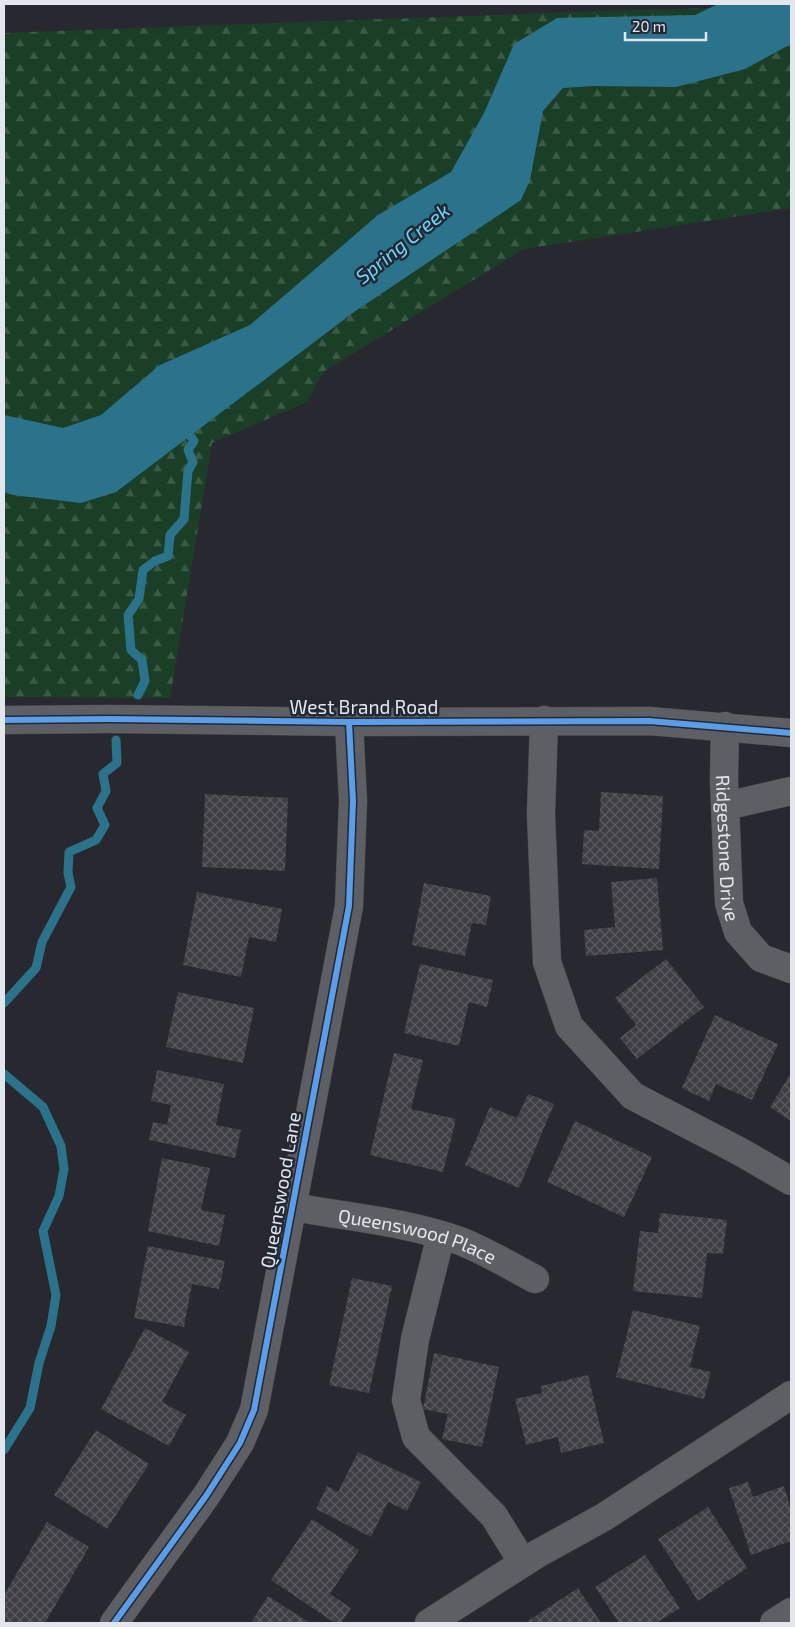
<svg xmlns="http://www.w3.org/2000/svg" width="795" height="1627" font-family="'Exo 2',sans-serif">
	<defs>
		<pattern id="forest-firs" width="22" height="20" patternUnits="userSpaceOnUse" patternTransform="scale(1.25)"><rect width="22" height="20" fill="#1b3f26"/><path d="M5 1l3.5 6h-7zM16 11l3.5 6h-7z" fill="#3c5b46"/></pattern>
		<pattern id="building-cross-hatch" width="8" height="8" patternUnits="userSpaceOnUse" patternTransform="scale(1.25)"><rect width="8" height="8" fill="#3f3e44"/><path d="M0 0l8 8M0 8l8-8" fill="none" stroke="#5b5a5f"/></pattern>
	</defs>
	<rect width="100%" height="100%" fill="#282930"/>
	<path fill="url(#forest-firs)" d="M791,6v202l-267,41 -201,123 -16,30 -95,41 -42,255 -166,-1v-664l598,-22z"/>
	<path fill="#2b728b" d="M718,4h73v40l-46,25 -69,18 -82,-1 -31,2 -20,23 -13,69 -9,20 -167,112 -238,180 -35,11 -68,-8 -9,-3v-77l59,13 38,-13 59,-50 90,-40 128,-110 73,-43 33,-59 30,-69 43,-26 138,-3z"/>
	<g fill="none" stroke-linecap="round" stroke-linejoin="round">
		<g stroke="#2b728b" stroke-width="9">
			<path d="M138,695l7,-14 -3,-21 -11,-10 -3,-35 11,-16 4,-29 12,-9 13,-5 2,-21 14,-16 4,-48 5,-9 -5,-12 6,-9 -5,-7 -7,-3"/>
			<path d="M4,1003l32,-35 6,-26 29,-55 -3,-14 1,-21 27,-12 9,-15 -8,-17 9,-17 -3,-17 14,-11 -1,-23"/>
			<path d="M4,1074l39,33 18,39 3,23 -5,27 -16,35 13,64 -5,31 -12,37 -9,45 -26,42"/>
		</g>
	</g>
	<g fill="url(#building-cross-hatch)">
		<path d="M601,792l62,4 -4,73 -77,-5 2,-34 15,1z"/>
		<path d="M205,794l83,4 -3,73 -83,-4z"/>
		<path d="M657,878l6,72 -77,6 -2,-26 31,-3 -4,-45z"/>
		<path d="M424,883l67,13 -5,29 -14,-2 -7,33 -53,-11z"/>
		<path d="M197,892l85,17 -6,33 -27,-5 -8,40 -58,-12z"/>
		<path d="M666,959l38,48 -67,52 -17,-21 16,-13 -21,-27z"/>
		<path d="M420,964l73,16 -6,27 -18,-5 -10,44 -55,-13z"/>
		<path d="M178,992l76,16 -11,55 -77,-16z"/>
		<path d="M715,1015l63,29 -26,56 -36,-16 -7,17 -27,-13z"/>
		<path d="M394,1053l29,7 -12,49 45,10 -13,53 -73,-17z"/>
		<path d="M157,1070l67,14 -8,41 25,5 -6,28 -86,-18 4,-18 14,3 4,-20 -20,-4z"/>
		<path d="M791,1073v48l-21,-14z"/>
		<path d="M528,1094l26,10 -35,84 -54,-23 25,-58 27,11z"/>
		<path d="M575,1121l77,36 -28,60 -77,-35z"/>
		<path d="M162,1158l48,10 -9,42 24,5 -6,31 -71,-15z"/>
		<path d="M660,1213l67,7 -4,34 -16,-1 -5,45 -69,-7 7,-60 18,2z"/>
		<path d="M148,1246l77,15 -6,28 -27,-5 -8,43 -50,-9z"/>
		<path d="M352,1278l40,8 -23,107 -40,-8z"/>
		<path d="M633,1310l67,16 -10,41 21,5 -7,27 -88,-22z"/>
		<path d="M145,1328l44,24 -27,50 24,13 -17,31 -68,-37z"/>
		<path d="M434,1353l65,14 -17,80 -40,-8 6,-25 -25,-5z"/>
		<path d="M588,1375l16,68 -43,10 -3,-16 -32,8 -11,-46 27,-6 -1,-7z"/>
		<path d="M96,1430l53,34 -42,65 -53,-34z"/>
		<path d="M358,1452l63,30 -14,29 -19,-9 -17,35 -55,-28 11,-23 11,6z"/>
		<path d="M748,1482l5,15 31,-11 7,23v32l-40,14 -22,-67z"/>
		<path d="M708,1507l39,61 -49,33 -40,-62z"/>
		<path d="M312,1519l47,31 -29,44 21,14 -10,15h-6l-64,-43z"/>
		<path d="M47,1522l42,25 -44,76h-41v-28z"/>
		<path d="M645,1555l35,53 -24,15h-37l-24,-36z"/>
		<path d="M578,1588l23,35h-71l-2,-2z"/>
		<path d="M268,1596l42,27h-54l-4,-2z"/>
	</g>
	<g fill="none" stroke-linecap="round" stroke-linejoin="round">
		<defs>
			<g id="minor">
				<path d="M4,720l106,-1 239,3 300,-1 142,12"/>
				<path d="M544,720l-3,94 6,148 22,64 64,70 106,55 52,30"/>
				<path id="s1" d="M725,726l-1,54 5,123 9,29 23,26 30,11"/>
				<path d="M726,806l65,-15"/>
				<path id="s2" d="M293,1207c55,10 115,15 167,34 24,9 52,26 75,38"/>
				<path d="M441,1235l-26,104 -9,61 10,37 78,79 29,47"/>
				<path d="M114,1623l92,-127 34,-53 14,-33 95,-504 4,-105 -4,-79"/>
				<path d="M429,1623l108,-69 67,-37 187,-122"/>
				<path d="M774,1623l17,-11"/>
			</g>
		</defs>
		<use href="#minor" stroke="#44454b" stroke-width="29"/>
		<use href="#minor" stroke="#5e5f64" stroke-width="28"/>
		<defs>
			<g id="cycleway">
				<path d="M4,720l106,-1 239,3 300,-1 142,12"/>
				<path d="M114,1623l92,-127 34,-53 14,-33 95,-504 4,-105 -4,-79"/>
			</g>
		</defs>
		<use href="#cycleway" stroke="#242833" stroke-width="9"/>
		<use href="#cycleway" stroke="#5a9eea" stroke-width="6"/>
	</g>
	<g text-anchor="middle" dominant-baseline="central" stroke-width="5" stroke-linejoin="round" paint-order="stroke">
		<g font-size="19" fill="#e3e6ed" stroke="#242833">
			<text x="364" y="706">West Brand Road</text>
			<text stroke="none"><textPath href="#s1" startOffset="122">Ridgestone Drive</textPath></text>
			<text transform="translate(280 1190) rotate(-80)">Queenswood Lane</text>
			<text stroke="none"><textPath href="#s2" startOffset="128">Queenswood Place</textPath></text>
		</g>
		<g font-size="20" font-style="italic" fill="#68d6ff" stroke="#242833">
			<text transform="translate(402 243) rotate(-39)">Spring Creek</text>
		</g>
	</g>
	<rect width="795" height="1627" fill="none" stroke="#e3e6ed" stroke-width="10"/>
	<path d="M625 32v8h81v-8" fill="none" stroke="#e3e6ed" stroke-width="2.5"/>
	<text x="632" y="32" font-size="15" fill="#e3e6ed" stroke="#242833" stroke-width="4" paint-order="stroke">20 m</text>
</svg>
